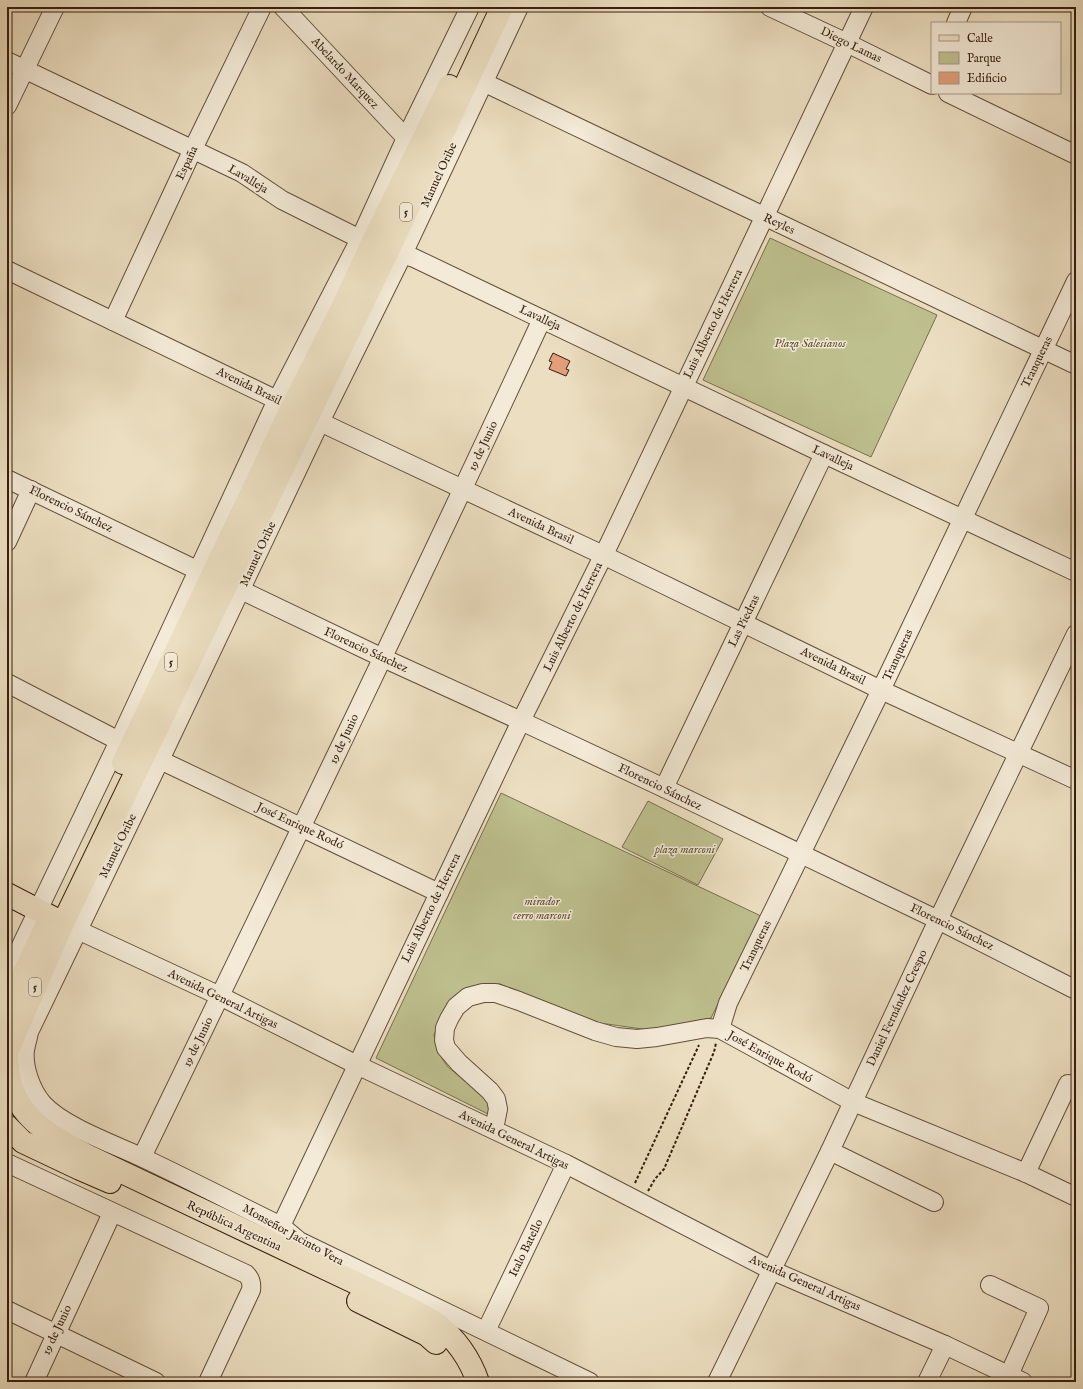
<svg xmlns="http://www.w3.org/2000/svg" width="1083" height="1389" font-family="'IM FELL English',serif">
	<rect width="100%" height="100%" fill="#ecdfc1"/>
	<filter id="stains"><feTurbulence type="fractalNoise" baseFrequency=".005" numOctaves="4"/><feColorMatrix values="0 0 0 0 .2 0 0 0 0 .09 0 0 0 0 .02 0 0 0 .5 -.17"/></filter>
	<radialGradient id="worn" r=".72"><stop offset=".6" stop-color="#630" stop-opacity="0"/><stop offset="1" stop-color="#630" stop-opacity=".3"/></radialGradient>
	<g fill="#bec08e" stroke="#7a6f4e">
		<path d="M770,238l167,77 -66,142 -168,-77z"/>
		<path d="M501,793l260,123 -50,102 -62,12 -56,-8 -93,-38 -25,2 -16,8 -11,8 -14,33 4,17 9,14 42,35 1,14 -114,-57z"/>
		<path d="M648,801l75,38 -25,46 -76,-38z"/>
	</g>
	<path fill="#e39f7c" stroke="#361e0e" d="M553,353l17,8 -4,8 3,1 -3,6 -17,-7 3,-7 -3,-1z"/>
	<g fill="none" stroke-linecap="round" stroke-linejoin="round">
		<defs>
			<g id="minor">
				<path d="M283,7l123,131"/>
				<path d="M519,7l-116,247 -83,168 -160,338 -131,272c-1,6 -3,12 -4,18 -2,17 6,40 18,54 20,22 70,40 98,53 47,22 93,46 140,69l18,15 291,141"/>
				<path d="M770,7l77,36 85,42"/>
				<path d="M956,23l7,-16"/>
				<path d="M7,61l235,112 40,27 78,39 54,19 410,196 252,118"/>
				<path d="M483,82l593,283"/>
				<path d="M948,93l128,62"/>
				<path d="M7,106l48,-99"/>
				<path d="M7,270l270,130 43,22 283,133 278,135 195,90"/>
				<path d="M113,321l80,-172 69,-142"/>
				<path d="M7,479l192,92"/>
				<path d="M7,542l24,-52"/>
				<path d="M241,590l142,68 138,63 143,67 274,132 138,70"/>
				<path d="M7,683l112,58"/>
				<path d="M160,760l279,133"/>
				<path d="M664,788l160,-334"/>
				<path d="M67,925l153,71 137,69 209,99 205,106 174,75 78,37"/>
				<path d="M7,975l112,-234 158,-341 83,-161 46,-101 64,-131"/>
				<path d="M720,1029l8,-26 153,-313 195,-409"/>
				<path d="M494,1129l4,-20 -2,-10 -6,-8 -31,-28 -13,-15 -2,-8 1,-12 4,-9 7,-12 12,-10 15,-4h13l23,8 76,30 21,6 21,2 20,-2 50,-9 13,1 133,73 173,71 50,24"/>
				<path d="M830,1151l104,51"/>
				<path d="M142,1157c135,-279 270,-557 400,-838"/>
				<path d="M7,1163l239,111c5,5 6,9 5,16l-43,92"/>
				<path d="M1026,1173l42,-89"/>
				<path d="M281,1226l158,-333 82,-172 89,-179 254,-535"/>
				<path d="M990,1285l49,23 -30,67"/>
				<path d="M7,1310l149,72"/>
				<path d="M486,1331l80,-167"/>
				<path d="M34,1382l78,-169"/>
				<path d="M717,1382l113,-231 108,-231 138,-286"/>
				<path d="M927,1382l18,-37"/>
			</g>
			<path id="major" d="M7,894l56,29"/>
			<g id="highway">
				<path d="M123,763l169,-356 50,-99 30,-65 77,-157"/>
				<path d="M7,1009l38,-81"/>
				<path d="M7,1052l56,-129 326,-674 113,-242"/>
				<path d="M7,1057c1,10 1,21 5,31 12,35 45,51 76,68l325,154c8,5 17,9 24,14 19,15 33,35 41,58"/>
				<path d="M7,1126l16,16 57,27 30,13"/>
				<path d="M358,1301l69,34 9,8"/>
			</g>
		</defs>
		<use href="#minor" stroke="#644e3b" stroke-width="20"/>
		<use href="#major" stroke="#361e0e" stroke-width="24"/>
		<use href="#highway" stroke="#361e0e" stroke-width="24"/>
		<g stroke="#361e0e" stroke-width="2" stroke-dasharray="3 2" stroke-linecap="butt">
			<path d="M635,1183l64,-138"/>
			<path d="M648,1191l7,-12 9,-10 50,-117 2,-9"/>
		</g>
		<use href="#minor" stroke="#f3ead7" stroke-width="18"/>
		<use href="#major" stroke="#ecdfc1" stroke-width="22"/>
		<use href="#highway" stroke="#ecdfc1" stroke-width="22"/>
	</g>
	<g text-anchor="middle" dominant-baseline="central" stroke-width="3" stroke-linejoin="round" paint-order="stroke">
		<g fill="#f3ead7" stroke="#6f5b4a" stroke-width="1">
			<rect x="400" y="203" width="12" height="18" rx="3"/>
			<rect x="165" y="653" width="12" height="18" rx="3"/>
			<rect x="29" y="978" width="12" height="18" rx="3"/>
		</g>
		<g font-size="11" font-weight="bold" fill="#361e0e">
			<text x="406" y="212">5</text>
			<text x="171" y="662">5</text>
			<text x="35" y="987">5</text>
		</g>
		<g font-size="12" fill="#361e0e" stroke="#f3ead7">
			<text transform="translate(851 45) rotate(26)">Diego Lamas</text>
			<text transform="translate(345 73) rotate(47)">Abelardo Marquez</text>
			<text transform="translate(187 163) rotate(-65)">España</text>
			<text transform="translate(439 175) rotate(-65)">Manuel Oribe</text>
			<text transform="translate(248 179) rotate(31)">Lavalleja</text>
			<text transform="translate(779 224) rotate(25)">Reyles</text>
			<text transform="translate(540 318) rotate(25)">Lavalleja</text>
			<text transform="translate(713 324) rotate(-64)">Luis Alberto de Herrera</text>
			<text transform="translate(1037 362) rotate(-64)">Tranqueras</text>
			<text transform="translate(249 386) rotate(26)">Avenida Brasil</text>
			<text transform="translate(483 446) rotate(-65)">19 de Junio</text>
			<text transform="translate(833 458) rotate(25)">Lavalleja</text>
			<text transform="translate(71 509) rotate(26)">Florencio Sánchez</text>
			<text transform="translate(541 526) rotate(25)">Avenida Brasil</text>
			<text transform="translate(258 554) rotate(-65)">Manuel Oribe</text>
			<text transform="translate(573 617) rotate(-64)">Luis Alberto de Herrera</text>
			<text transform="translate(744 621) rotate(-64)">Las Piedras</text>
			<text transform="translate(366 650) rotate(25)">Florencio Sánchez</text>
			<text transform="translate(898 655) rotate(-65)">Tranqueras</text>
			<text transform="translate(833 666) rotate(26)">Avenida Brasil</text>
			<text transform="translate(344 739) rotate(-65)">19 de Junio</text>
			<text transform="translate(660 787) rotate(26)">Florencio Sánchez</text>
			<text transform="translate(300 826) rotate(25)">José Enrique Rodó</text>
			<text transform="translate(118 846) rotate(-64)">Manuel Oribe</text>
			<text transform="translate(431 908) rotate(-64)">Luis Alberto de Herrera</text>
			<text transform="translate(952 927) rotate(26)">Florencio Sánchez</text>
			<text transform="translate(756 946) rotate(-64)">Tranqueras</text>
			<text transform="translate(223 999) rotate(26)">Avenida General Artigas</text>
			<text transform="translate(897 1008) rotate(-65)">Daniel Fernández Crespo</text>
			<text transform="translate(198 1042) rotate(-64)">19 de Junio</text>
			<text transform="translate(770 1057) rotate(29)">José Enrique Rodó</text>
			<text transform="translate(514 1140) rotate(26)">Avenida General Artigas</text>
			<text transform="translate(234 1226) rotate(25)">República Argentina</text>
			<text transform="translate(293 1235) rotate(29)">Monseñor Jacinto Vera</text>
			<text transform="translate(526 1248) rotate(-64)">Italo Batello</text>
			<text transform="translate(805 1283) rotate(24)">Avenida General Artigas</text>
			<text transform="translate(57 1330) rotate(-65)">19 de Junio</text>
		</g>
		<g font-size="12" font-style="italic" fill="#5f4f34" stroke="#f3ead7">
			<text x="810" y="343">Plaza Salesianos</text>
			<text x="685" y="849">plaza marconi</text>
			<text x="542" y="901">mirador<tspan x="542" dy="14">cerro marconi</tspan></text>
		</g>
	</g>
	<rect width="1083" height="1389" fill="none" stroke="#ecdfc1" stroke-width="24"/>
	<rect x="8" y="8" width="1067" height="1373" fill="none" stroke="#361e0e" stroke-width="2"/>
	<rect x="12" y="12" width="1059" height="1365" fill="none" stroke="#361e0e"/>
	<rect x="931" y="22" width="130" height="72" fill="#f3ead7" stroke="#a79887"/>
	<rect x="939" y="35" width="20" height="6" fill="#ecdfc1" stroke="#a79887"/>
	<text x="967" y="42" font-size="12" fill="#361e0e">Calle</text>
	<rect x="939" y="52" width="20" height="12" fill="#bec08e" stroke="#a79887"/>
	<text x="967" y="62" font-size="12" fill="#361e0e">Parque</text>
	<rect x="939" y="72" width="20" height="12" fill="#e39f7c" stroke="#a79887"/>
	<text x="967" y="82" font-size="12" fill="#361e0e">Edificio</text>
	<rect width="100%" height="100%" filter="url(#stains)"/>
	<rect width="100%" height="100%" fill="url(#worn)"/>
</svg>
